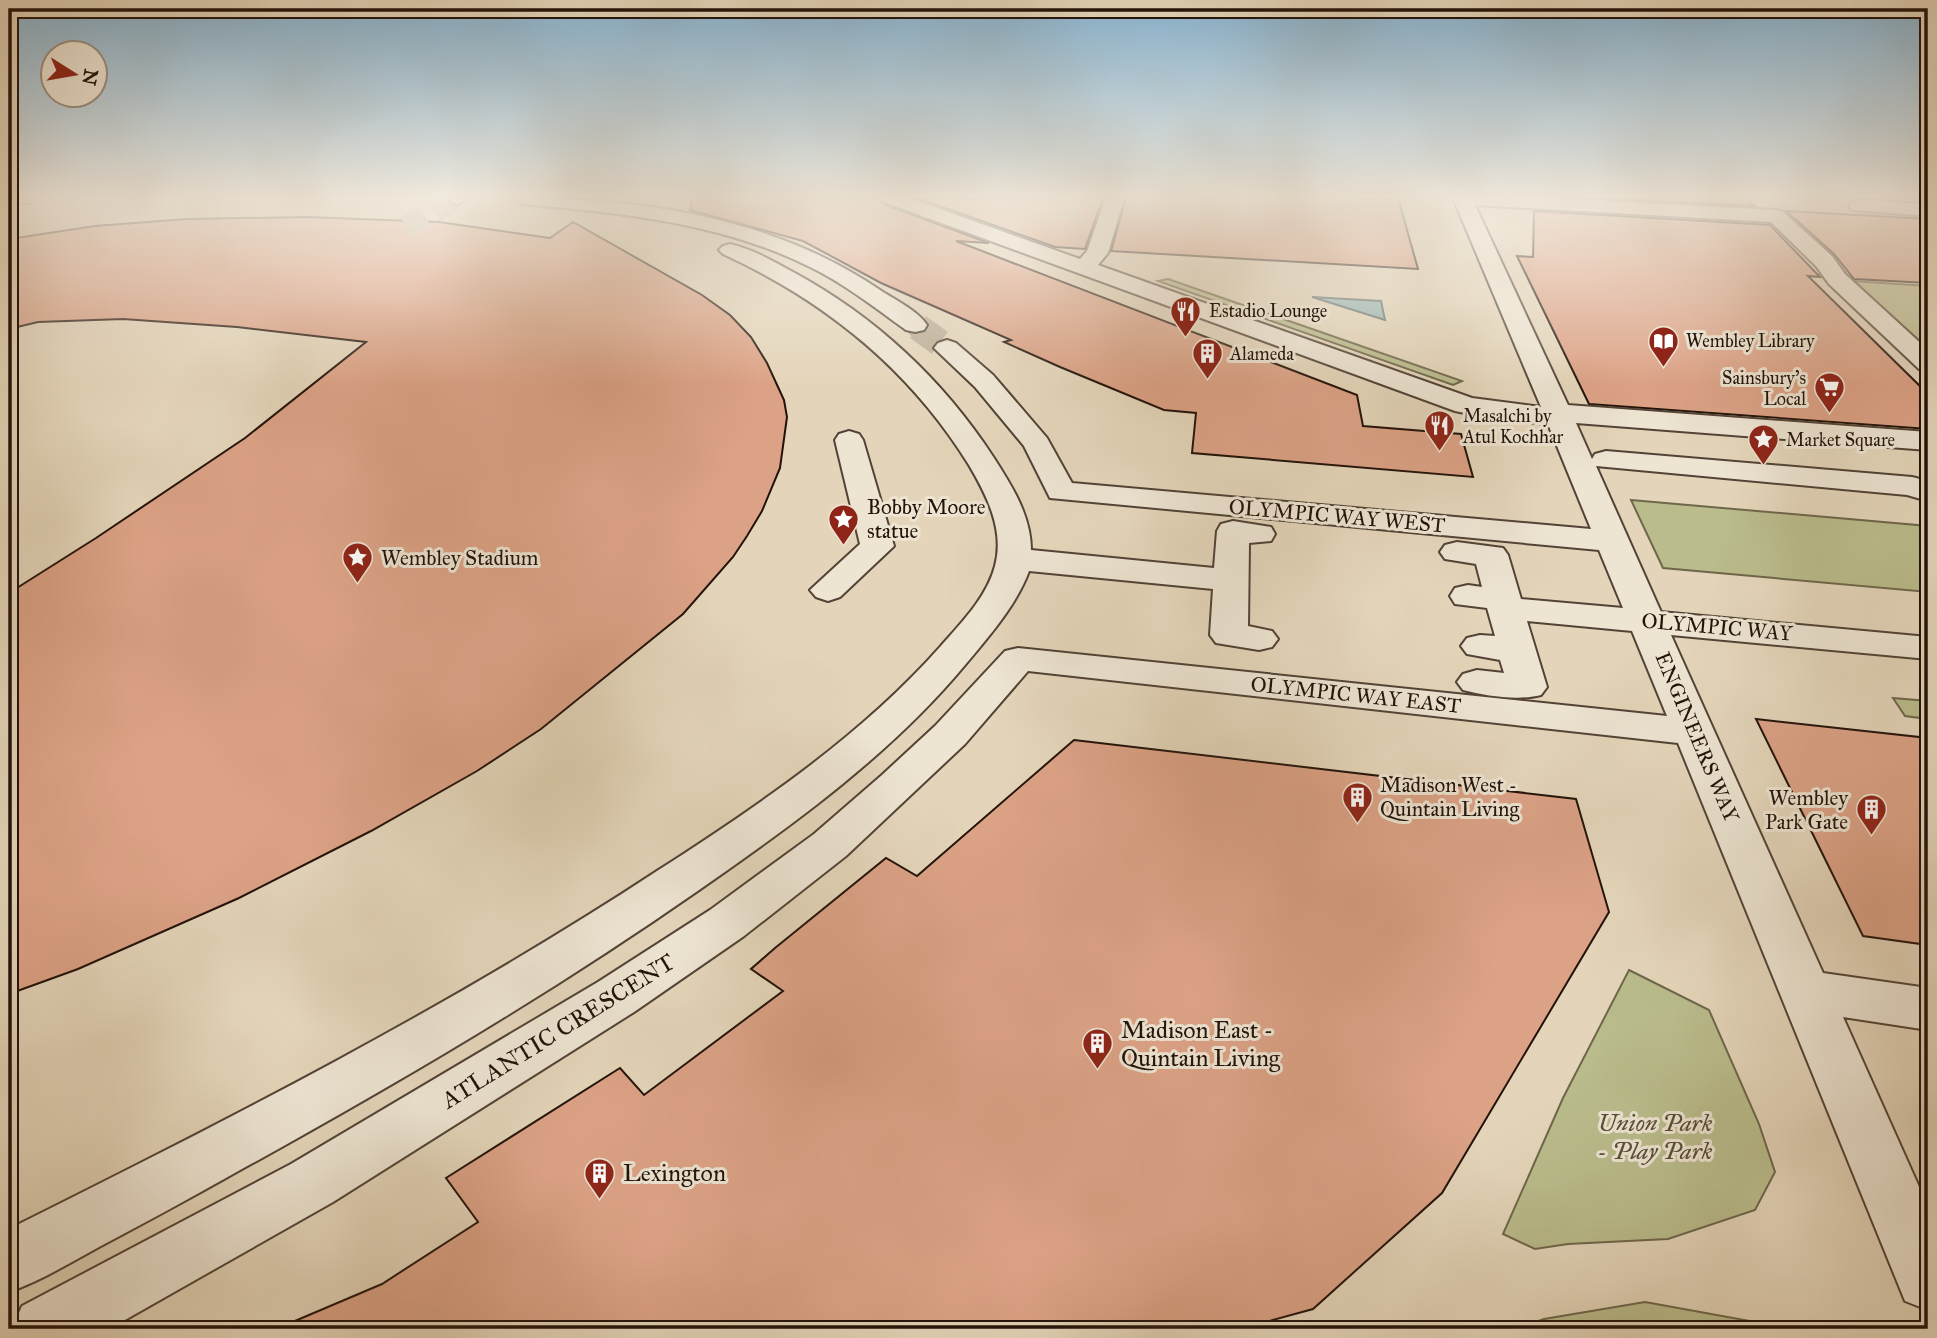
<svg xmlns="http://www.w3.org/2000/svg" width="1937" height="1338" font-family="'IM FELL Great Primer',serif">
	<rect width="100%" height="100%" fill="#e4d5ba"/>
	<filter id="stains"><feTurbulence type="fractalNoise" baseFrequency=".00286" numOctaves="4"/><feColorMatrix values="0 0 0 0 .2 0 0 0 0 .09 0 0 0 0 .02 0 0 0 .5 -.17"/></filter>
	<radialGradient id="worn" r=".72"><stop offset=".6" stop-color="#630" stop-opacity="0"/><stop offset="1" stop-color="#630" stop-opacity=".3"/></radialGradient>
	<g fill="#babc8c" stroke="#6e674b" stroke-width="2">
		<path d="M1168,279l294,102 -9,4 -295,-104z"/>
		<path d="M1852,281l76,5v66z"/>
		<path d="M1631,500l297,26v66l-265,-24z"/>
		<path d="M1893,698l35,3v18l-23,-3z"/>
		<path d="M1629,970l80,40 50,114 16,48 -20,38 -87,29 -100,5 -33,5 -32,-15 60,-136z"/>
		<path d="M1645,1302l149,27h-277l27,-10z"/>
	</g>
	<path fill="#97b7b6" stroke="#687571" stroke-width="2" d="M1312,297l69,4 4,19z"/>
	<g fill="#dca286" stroke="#22120a" stroke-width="2">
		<path d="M692,198h188l3,6 106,39 -33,-2 401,154 6,31 98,8 12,43 -281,-24 4,-40 -32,-3 -104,-43 -56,-25 7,-2 -130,-57 -78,-42 -113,-31z"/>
		<path d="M917,198h186l-18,51 -30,-2z"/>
		<path d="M1126,198h272l20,71 -307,-18z"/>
		<path d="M1600,198h147l8,8z"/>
		<path d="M1534,211l236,14 50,52 -12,-1 120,118v35l-339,-25 -72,-148 16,1z"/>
		<path d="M1786,211l142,8v64l-74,-4 -20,-25z"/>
		<path d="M308,217l131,5 111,16 23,-16 129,73 28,20 21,22 16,26 17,37 3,17 -7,51 -18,43 -15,25 -14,21 -50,57 -142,115 -64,42 -106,60 -132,67 -161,71 -69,25v-401l87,-55 149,-100 121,-96 -129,-15 -114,-8 -85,3 -29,7v-90l86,-13 92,-7z"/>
		<path d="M1756,719l172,19v207l-65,-9z"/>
		<path d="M1074,740l502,59 33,113 -167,281 -129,116 -73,20h-964l106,-45 96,-62 -32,-44 174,-110 24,27 139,-104 -32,-22 24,-21 111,-90 31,18z"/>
	</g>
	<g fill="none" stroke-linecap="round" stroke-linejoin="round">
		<g stroke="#bdae97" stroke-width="22" stroke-dasharray="22 10" stroke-linecap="butt">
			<path d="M1072,198l-4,10 10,3"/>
			<path d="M406,227l51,-28"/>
			<path d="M915,325l5,4"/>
		</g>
		<path stroke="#bdae97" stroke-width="27" stroke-dasharray="27 14" stroke-linecap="butt" d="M918,327l29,21"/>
		<defs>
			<g id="minor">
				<path d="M9,198h26l-2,4 -24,3z"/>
				<path d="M468,198l-11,7 -9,-6v-1z"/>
				<path d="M514,198c127,0 259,19 366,92 15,10 37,20 47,35l-3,5 -9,2 -9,-2c-31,-22 -62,-47 -98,-64 -89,-44 -188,-53 -285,-62z"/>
				<path d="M882,198h27l171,61 7,-8 19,-53h18l-16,55 -10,12 374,133 69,9 -88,-209h97l226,12 7,2 49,44 13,18 83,76v22l-9,-3 -90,-85 -13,-18 -45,-44 -296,-17 93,200 360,27v18l-352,-27 16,36 3,-5 11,-3 306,26 16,4v20l-21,-6 -311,-29 65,146 267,25v22l-257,-24 152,338 105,15v42l-85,-13 85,190v103l-23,-9 -227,-558 -650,-72 -63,73 -119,112 -102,80 -110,76 -301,190 -224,127h-97l10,-23 269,-142 307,-182 112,-72 104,-76 68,-59 53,-49 70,-75 13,-3 649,68 -35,-85 -105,-10 20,66 -6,8c-24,6 -54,1 -78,-5l-6,-8 6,-8 14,-4 27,3 -4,-13 -33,-6 -6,-8 6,-8 13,-3 15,1 -8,-28 -32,-4 -5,-8 5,-8 13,-3 14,2 -6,-23 -31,-5 -5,-7 5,-7 12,-3 46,6 5,7 13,44 102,9 -24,-58 -549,-52 -26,-52 -49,-59 -41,-39 4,-5 9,-3 9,3 37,32 54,63 25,45 519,46 -43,-105 -54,-5 -39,-8 -571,-209z"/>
				<path d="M1859,200l69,4v12l-76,-6 -3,-4 3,-4z"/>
				<path d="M730,244c22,5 43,17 63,28 83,45 150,108 201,186 18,28 37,58 37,92l183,18 3,-37 4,-7 12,-3 38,6 4,7 -4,7 -22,2 -1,83 24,5 6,8 -6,8 -13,3 -43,-7 -6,-8 3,-46 -184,-18c-13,35 -40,65 -64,94 -74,89 -171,159 -266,225 -149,104 -306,196 -466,284 -44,25 -89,49 -134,73 -29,16 -59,34 -90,45v-63c221,-110 441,-222 648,-358 101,-65 203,-134 283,-224 21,-24 47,-50 55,-81 10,-36 -9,-72 -26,-101 -60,-97 -144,-164 -246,-211l-4,-4 4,-4z"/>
				<path d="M849,431l10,3 4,6 31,106 -54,51 -12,4 -12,-4 -6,-7 50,-46 -25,-104 4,-6z"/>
			</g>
		</defs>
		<use href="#minor" stroke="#524336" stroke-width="4"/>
		<use href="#minor" fill="#ede4d2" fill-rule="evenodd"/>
	</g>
	<linearGradient id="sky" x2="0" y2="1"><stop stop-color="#87b5d4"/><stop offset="0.51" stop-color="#f3ece0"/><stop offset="1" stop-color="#f3ece0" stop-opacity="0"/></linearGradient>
	<rect width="1937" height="385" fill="url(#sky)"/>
	<defs>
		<symbol id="restaurant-pin" viewBox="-11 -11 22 30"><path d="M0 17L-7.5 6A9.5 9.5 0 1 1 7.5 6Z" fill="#8f2418" stroke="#ede4d2"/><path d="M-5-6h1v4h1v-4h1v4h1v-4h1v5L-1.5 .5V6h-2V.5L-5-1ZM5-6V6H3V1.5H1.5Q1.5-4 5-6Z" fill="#fff"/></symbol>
		<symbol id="library-pin" viewBox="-11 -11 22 30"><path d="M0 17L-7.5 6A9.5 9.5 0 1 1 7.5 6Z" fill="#8f2418" stroke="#ede4d2"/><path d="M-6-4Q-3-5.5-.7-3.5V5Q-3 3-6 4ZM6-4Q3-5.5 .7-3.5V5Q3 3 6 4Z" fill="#fff"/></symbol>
		<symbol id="building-pin" viewBox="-11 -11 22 30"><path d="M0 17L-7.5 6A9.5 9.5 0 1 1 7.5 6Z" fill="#8f2418" stroke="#ede4d2"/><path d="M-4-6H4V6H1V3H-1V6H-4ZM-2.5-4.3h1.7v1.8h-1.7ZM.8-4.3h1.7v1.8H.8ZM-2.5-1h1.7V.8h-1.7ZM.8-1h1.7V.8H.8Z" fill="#fff"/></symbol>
		<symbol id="supermarket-pin" viewBox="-11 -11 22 30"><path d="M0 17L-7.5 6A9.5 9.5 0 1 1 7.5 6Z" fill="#8f2418" stroke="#ede4d2"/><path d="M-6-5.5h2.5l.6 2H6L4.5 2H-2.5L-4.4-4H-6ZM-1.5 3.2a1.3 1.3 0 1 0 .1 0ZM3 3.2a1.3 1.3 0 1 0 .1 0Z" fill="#fff"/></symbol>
		<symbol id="sight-pin" viewBox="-11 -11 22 30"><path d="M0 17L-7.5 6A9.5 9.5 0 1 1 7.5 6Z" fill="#8f2418" stroke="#ede4d2"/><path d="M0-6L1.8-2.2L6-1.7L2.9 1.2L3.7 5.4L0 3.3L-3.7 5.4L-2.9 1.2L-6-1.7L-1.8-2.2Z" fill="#fff"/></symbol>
	</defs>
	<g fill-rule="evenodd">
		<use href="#restaurant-pin" x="1168" y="294" width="35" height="47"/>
		<use href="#library-pin" x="1646" y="324" width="35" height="47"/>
		<use href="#building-pin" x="1190" y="336" width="35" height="47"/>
		<use href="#supermarket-pin" x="1812" y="370" width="35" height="47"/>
		<use href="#restaurant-pin" x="1422" y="408" width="35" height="47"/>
		<use href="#sight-pin" x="1746" y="422" width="35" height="47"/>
		<use href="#sight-pin" x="826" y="502" width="35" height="47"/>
		<use href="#sight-pin" x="340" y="540" width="35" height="47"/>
		<use href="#building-pin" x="1340" y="780" width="35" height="47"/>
		<use href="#building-pin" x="1854" y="792" width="35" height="47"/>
		<use href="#building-pin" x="1080" y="1026" width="35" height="47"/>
		<use href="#building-pin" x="582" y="1156" width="35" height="47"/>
	</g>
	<g text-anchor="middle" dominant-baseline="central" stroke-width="6" stroke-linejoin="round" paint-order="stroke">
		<g font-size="18" fill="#22120a" stroke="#ede4d2" text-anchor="start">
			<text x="1209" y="311">Estadio Lounge</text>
			<text x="1686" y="341">Wembley Library</text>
			<text x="1230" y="354">Alameda</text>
			<text x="1806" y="378" text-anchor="end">Sainsbury's<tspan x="1806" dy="21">Local</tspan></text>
			<text x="1463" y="416">Masalchi by<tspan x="1463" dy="21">Atul Kochhar</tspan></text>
			<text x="1786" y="440">Market Square</text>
		</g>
		<g font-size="21" fill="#22120a" stroke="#ede4d2" text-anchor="start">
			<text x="867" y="507">Bobby Moore<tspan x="867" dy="24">statue</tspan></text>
			<text x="381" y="558">Wembley Stadium</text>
			<text x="1380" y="785">Madison West -<tspan x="1380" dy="24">Quintain Living</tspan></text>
			<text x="1848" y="798" text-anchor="end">Wembley<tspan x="1848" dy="24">Park Gate</tspan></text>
		</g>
		<g font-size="21" fill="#22120a" stroke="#ede4d2">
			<text transform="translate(1337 516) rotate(5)">OLYMPIC WAY WEST</text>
			<text transform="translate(1717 627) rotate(5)">OLYMPIC WAY</text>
			<text transform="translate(1356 695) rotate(6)">OLYMPIC WAY EAST</text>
			<text transform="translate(1697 737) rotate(67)">ENGINEERS WAY</text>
		</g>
		<g font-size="24" fill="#22120a" stroke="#ede4d2" text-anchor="start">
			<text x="1121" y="1030">Madison East -<tspan x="1121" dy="28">Quintain Living</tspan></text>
			<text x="623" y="1173">Lexington</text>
		</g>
		<g font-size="24" fill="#22120a" stroke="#ede4d2">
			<text transform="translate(558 1031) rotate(-32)">ATLANTIC CRESCENT</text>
		</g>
		<g font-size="24" font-style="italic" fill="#574e38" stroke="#ede4d2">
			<text x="1655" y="1123">Union Park<tspan x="1655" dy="28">- Play Park</tspan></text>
		</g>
	</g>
	<rect width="1937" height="1338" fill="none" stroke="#e4d5ba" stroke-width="35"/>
	<rect x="10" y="10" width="1916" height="1317" fill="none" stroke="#22120a" stroke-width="3.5"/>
	<rect x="18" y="18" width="1902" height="1303" fill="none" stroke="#22120a" stroke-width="2"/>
	<g transform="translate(74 74) rotate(101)"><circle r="33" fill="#ede4d2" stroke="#9c9082" stroke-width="2"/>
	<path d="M0-5L12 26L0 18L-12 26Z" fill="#8f2418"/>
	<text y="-10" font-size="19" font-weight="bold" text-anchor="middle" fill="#22120a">N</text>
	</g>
	<rect width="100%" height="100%" filter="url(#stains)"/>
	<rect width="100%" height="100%" fill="url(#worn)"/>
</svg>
